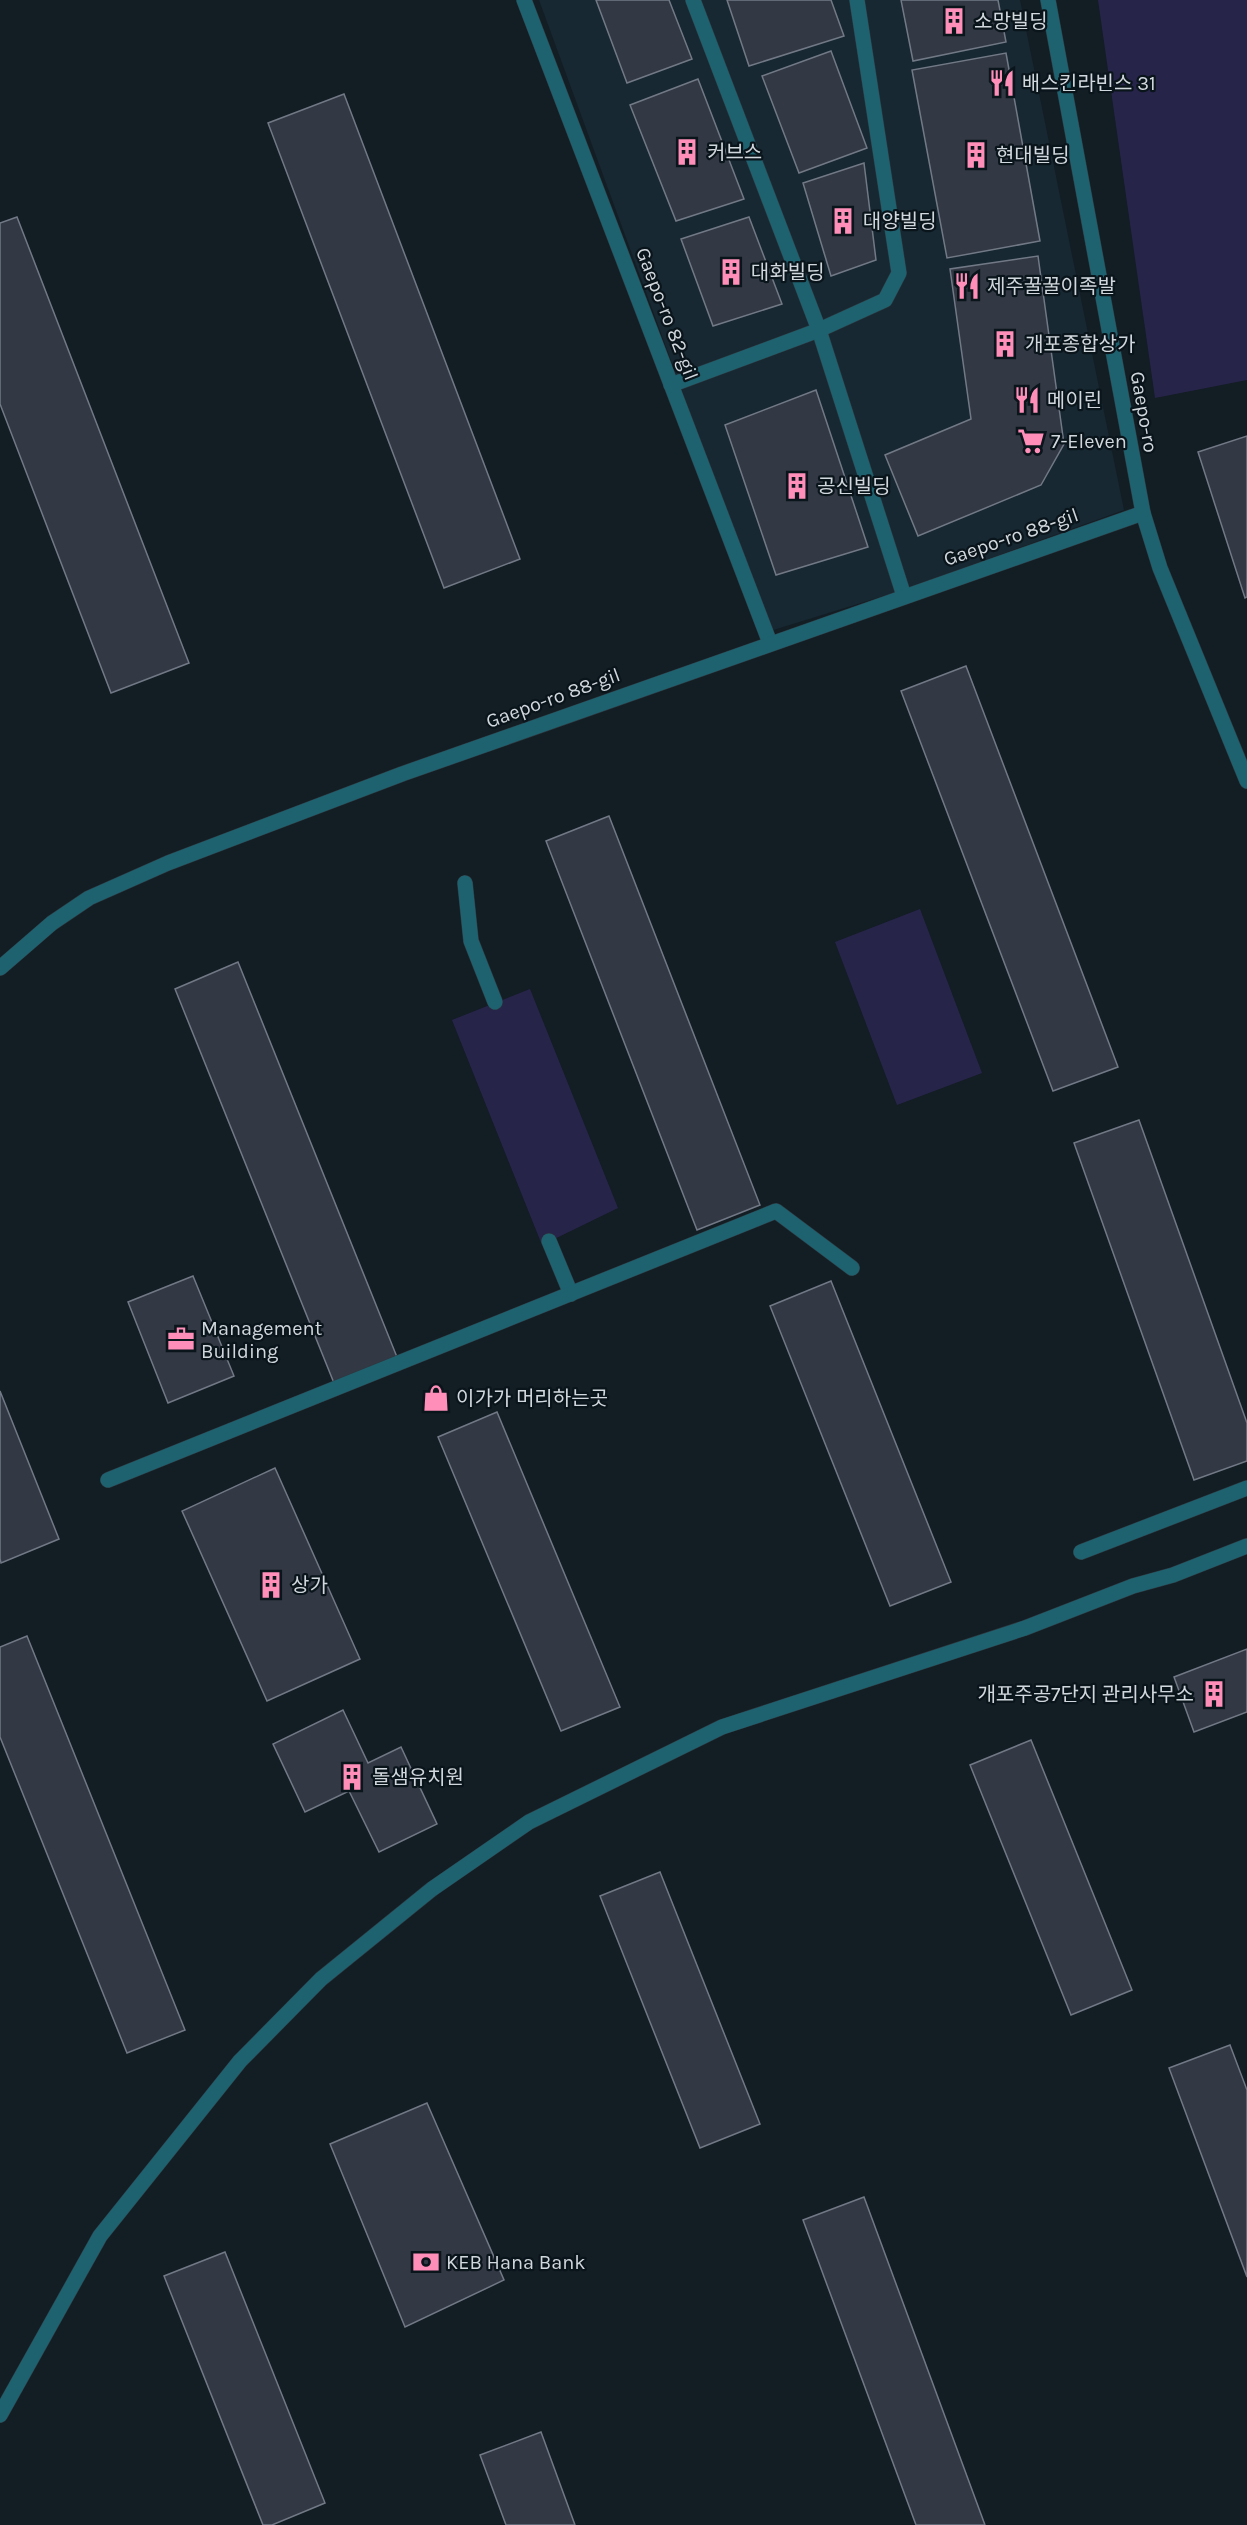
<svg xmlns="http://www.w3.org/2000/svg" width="1247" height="2525" font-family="Karla,'Noto Sans KR',sans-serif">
	<rect width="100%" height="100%" fill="#131d24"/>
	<path fill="#172832" d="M539,0h481l104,510 -221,80 -133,41z"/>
	<g fill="#27244a">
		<path d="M1098,0h149v380l-92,18z"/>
		<path d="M920,909l62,164 -85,32 -62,-163z"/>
		<path d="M530,989l88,219 -76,37 -90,-225z"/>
	</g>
	<g fill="#333944" stroke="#727986" stroke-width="1.5">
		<path d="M596,0h73l23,59 -65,24z"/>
		<path d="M727,0h104l13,36 -95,30z"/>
		<path d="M901,0h97l8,42 -93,19z"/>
		<path d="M831,51l36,97 -68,25 -37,-97z"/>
		<path d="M1006,53l34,188 -93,17 -35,-188z"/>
		<path d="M698,79l46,120 -68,22 -46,-116z"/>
		<path d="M344,94l176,465 -76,29 -176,-465z"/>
		<path d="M864,163l12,97 -45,16 -28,-93z"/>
		<path d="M17,217l172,446 -78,30 -111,-289v-181z"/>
		<path d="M749,217l33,87 -69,22 -32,-87z"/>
		<path d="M1038,256l26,188 -23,41 -123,51 -33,-81 86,-36 -21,-150z"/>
		<path d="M816,390l52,157 -92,28 -51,-150z"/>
		<path d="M1247,436v161l-2,1 -47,-146z"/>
		<path d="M966,666l152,401 -65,24 -152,-400z"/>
		<path d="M609,816l151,389 -63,25 -151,-389z"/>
		<path d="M238,962l161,400 -63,26 -161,-399z"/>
		<path d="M1139,1120l108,303v38l-53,19 -120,-337z"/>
		<path d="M193,1276l41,100 -66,27 -40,-101z"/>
		<path d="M831,1281l120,301 -61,24 -120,-300z"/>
		<path d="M0,1391l59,148 -58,24 -1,-4z"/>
		<path d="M497,1412l123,295 -59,24 -123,-294z"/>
		<path d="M275,1468l85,191 -93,42 -85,-190z"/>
		<path d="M27,1636l158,394 -58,23 -127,-316v-90z"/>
		<path d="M1247,1649v63l-53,20 -20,-55z"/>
		<path d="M343,1710l25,53 33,-16 36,77 -58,28 -30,-61 -44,21 -32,-68z"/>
		<path d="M1031,1740l101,250 -61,25 -101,-250z"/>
		<path d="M660,1872l100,252 -60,24 -100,-252z"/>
		<path d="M1230,2045l17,45v187l-78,-209z"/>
		<path d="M427,2103l77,177 -99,47 -75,-183z"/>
		<path d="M864,2197l121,328h-69l-113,-305z"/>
		<path d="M225,2252l100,251 -53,22h-9l-99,-249z"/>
		<path d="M541,2432l34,93h-69l-26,-70z"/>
	</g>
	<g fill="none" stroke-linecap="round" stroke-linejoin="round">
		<defs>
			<g id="pedestrian">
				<path d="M693,0l126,330 85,266"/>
				<path d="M465,883l6,58 24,61"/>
				<path d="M549,1241l22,53"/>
				<path d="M108,1480l668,-269 76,57"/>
				<path d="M1081,1552l166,-64"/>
			</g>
			<g id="minor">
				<path d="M524,0l246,643"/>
				<path d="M671,385l148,-55 66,-30 14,-27 -42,-273"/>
				<path d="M0,968l52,-45 37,-25 79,-35 234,-89 741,-261"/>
				<path d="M0,2415l100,-179 140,-175 81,-82 111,-90 97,-67 193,-95 303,-99 108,-42 40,-11 74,-29"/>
			</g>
			<path id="tertiary" d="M1048,0l95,513 17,55 87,213"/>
		</defs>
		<use href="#pedestrian" stroke="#2e373e" stroke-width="16"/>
		<use href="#minor" stroke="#2e373e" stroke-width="16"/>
		<use href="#tertiary" stroke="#2e373e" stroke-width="16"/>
		<use href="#pedestrian" stroke="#1e6270" stroke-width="15"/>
		<use href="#minor" stroke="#1e6270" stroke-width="15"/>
		<use href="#tertiary" stroke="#1e6270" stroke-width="15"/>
	</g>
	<defs>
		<symbol id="building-bare" viewBox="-9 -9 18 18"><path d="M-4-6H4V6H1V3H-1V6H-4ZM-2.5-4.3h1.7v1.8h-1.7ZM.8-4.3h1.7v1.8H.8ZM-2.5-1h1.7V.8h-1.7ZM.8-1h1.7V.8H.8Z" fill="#ff8eb9" stroke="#0a141b" stroke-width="2.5" paint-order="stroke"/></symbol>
		<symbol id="restaurant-bare" viewBox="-9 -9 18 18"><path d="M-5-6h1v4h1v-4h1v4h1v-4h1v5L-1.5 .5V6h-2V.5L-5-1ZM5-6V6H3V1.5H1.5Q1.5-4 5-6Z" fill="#ff8eb9" stroke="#0a141b" stroke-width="2.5" paint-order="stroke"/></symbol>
		<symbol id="supermarket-bare" viewBox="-9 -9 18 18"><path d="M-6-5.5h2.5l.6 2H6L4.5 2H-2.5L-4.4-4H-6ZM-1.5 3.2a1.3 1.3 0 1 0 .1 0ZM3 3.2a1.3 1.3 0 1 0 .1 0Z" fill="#ff8eb9" stroke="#0a141b" stroke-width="2.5" paint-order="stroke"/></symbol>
		<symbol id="office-bare" viewBox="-9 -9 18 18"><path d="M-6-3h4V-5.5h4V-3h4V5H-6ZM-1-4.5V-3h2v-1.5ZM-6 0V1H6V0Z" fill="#ff8eb9" stroke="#0a141b" stroke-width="2.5" paint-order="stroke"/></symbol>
		<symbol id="shop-bare" viewBox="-9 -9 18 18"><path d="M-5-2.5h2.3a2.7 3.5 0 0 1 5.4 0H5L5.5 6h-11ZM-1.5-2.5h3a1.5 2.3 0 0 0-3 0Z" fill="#ff8eb9" stroke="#0a141b" stroke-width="2.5" paint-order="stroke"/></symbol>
		<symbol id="bank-bare" viewBox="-9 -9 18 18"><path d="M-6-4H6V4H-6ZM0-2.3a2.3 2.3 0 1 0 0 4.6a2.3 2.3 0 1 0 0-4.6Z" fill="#ff8eb9" stroke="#0a141b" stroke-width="2.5" paint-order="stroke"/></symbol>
	</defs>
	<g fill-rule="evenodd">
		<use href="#building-bare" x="935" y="2" width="38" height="38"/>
		<use href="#restaurant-bare" x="983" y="64" width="38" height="38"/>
		<use href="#building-bare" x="668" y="133" width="38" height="38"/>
		<use href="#building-bare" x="957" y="136" width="38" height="38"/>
		<use href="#building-bare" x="824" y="202" width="38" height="38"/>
		<use href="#building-bare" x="712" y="253" width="38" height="38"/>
		<use href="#restaurant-bare" x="948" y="267" width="38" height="38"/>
		<use href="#building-bare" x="986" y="325" width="38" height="38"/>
		<use href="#restaurant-bare" x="1008" y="381" width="38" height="38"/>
		<use href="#supermarket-bare" x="1012" y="422" width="38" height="38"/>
		<use href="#building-bare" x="778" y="467" width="38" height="38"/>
		<use href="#office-bare" x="162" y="1320" width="38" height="38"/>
		<use href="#shop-bare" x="417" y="1379" width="38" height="38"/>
		<use href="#building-bare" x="252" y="1566" width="38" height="38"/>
		<use href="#building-bare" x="1195" y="1675" width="38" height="38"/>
		<use href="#building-bare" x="333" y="1758" width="38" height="38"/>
		<use href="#bank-bare" x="407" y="2243" width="38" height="38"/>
	</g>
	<g text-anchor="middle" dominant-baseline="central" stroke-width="4.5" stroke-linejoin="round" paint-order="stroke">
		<g font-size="20" fill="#d1d8dd" stroke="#0a141b" text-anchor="start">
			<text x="974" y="21">소망빌딩</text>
			<text x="1022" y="83">배스킨라빈스 31</text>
			<text x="707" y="152">커브스</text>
			<text x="996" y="155">현대빌딩</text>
			<text x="863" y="221">대양빌딩</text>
			<text x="751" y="272">대화빌딩</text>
			<text x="987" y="286">제주꿀꿀이족발</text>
			<text x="1025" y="344">개포종합상가</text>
			<text x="1047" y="400">메이린</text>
			<text x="1051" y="441">7-Eleven</text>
			<text x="817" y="486">공신빌딩</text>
			<text x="201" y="1328">Management<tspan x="201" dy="23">Building</tspan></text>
			<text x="456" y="1398">이가가 머리하는곳</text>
			<text x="291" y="1585">상가</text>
			<text x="1194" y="1694" text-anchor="end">개포주공7단지 관리사무소</text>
			<text x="372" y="1777">돌샘유치원</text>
			<text x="446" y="2262">KEB Hana Bank</text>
		</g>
		<g font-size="20" fill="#d1d8dd" stroke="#0a141b">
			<text transform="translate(667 314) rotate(69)">Gaepo-ro 82-gil</text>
			<text transform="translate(1144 412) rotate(80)">Gaepo-ro</text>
			<text transform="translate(1011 537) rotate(-19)">Gaepo-ro 88-gil</text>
			<text transform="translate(553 698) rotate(-20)">Gaepo-ro 88-gil</text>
		</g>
	</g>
</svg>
